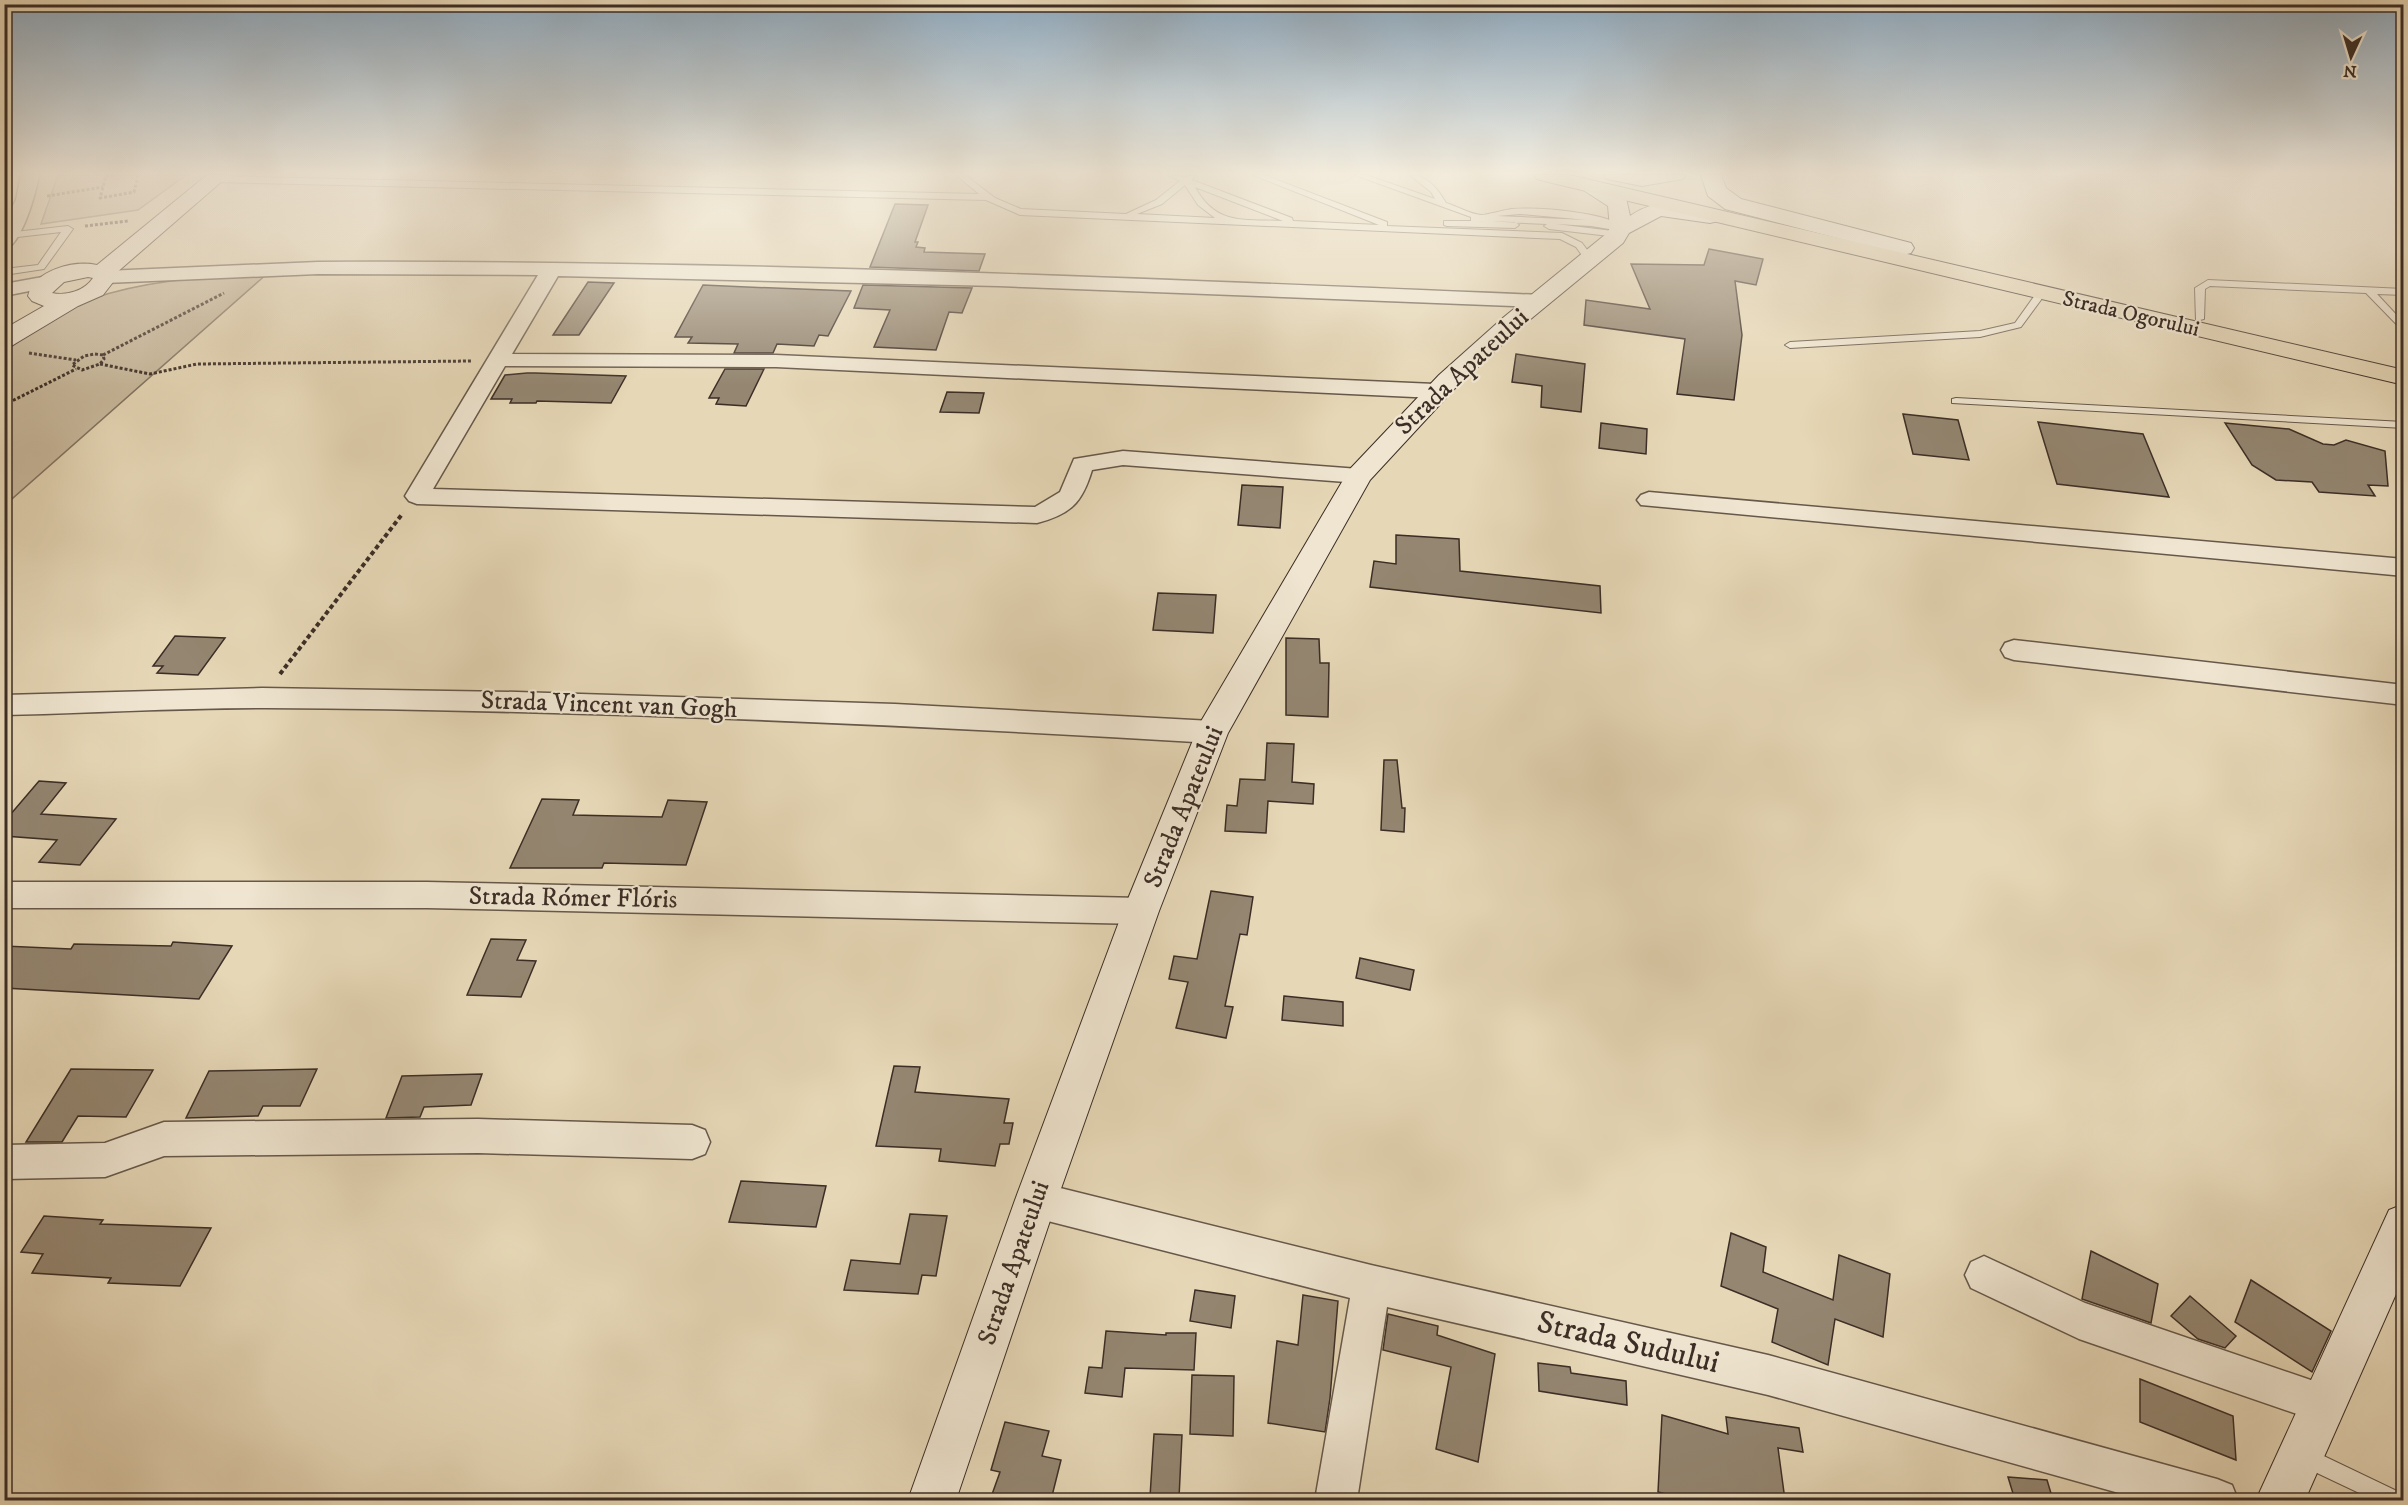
<svg xmlns="http://www.w3.org/2000/svg" width="2408" height="1505" font-family="'IM FELL DW Pica',serif">
	<rect width="100%" height="100%" fill="#e6d7b6"/>
	<filter id="stains"><feTurbulence type="fractalNoise" baseFrequency=".00333" numOctaves="4"/><feColorMatrix values="0 0 0 0 .2 0 0 0 0 .09 0 0 0 0 .02 0 0 0 .5 -.17"/></filter>
	<radialGradient id="worn" r=".72"><stop offset=".6" stop-color="#630" stop-opacity="0"/><stop offset="1" stop-color="#630" stop-opacity=".3"/></radialGradient>
	<g fill="#c9ba9e" stroke="#827462" stroke-width="1.5">
		<path d="M58,175h128l-48,35 -97,14z"/>
		<path d="M268,273l-263,232v-154c27,-19 55,-40 86,-52 57,-20 118,-22 177,-26z"/>
	</g>
	<g fill="#948671" stroke="#3c2e26" stroke-width="1.5">
		<path d="M895,204l33,1 -13,37h3l-2,5 9,1 -1,4 61,2 -6,17 -109,-4z"/>
		<path d="M1709,249l54,10 -7,26 -21,-4 7,54 -8,65 -57,-6 8,-55 -101,-14 2,-25 64,9 -19,-45 73,1z"/>
		<path d="M588,282l26,1 -35,52h-26z"/>
		<path d="M703,285l44,2 104,4 -23,45 -9,-1 -5,11 -37,-2 -4,9h-39l4,-9 -50,-1 4,-6h-17z"/>
		<path d="M863,285l109,3 -10,25 -13,-1 -13,38 -62,-3 16,-37 -36,-2z"/>
		<path d="M1516,354l69,10 -4,48 -40,-5 1,-21 -30,-4z"/>
		<path d="M725,369h39l-18,37 -30,-2 3,-6h-10z"/>
		<path d="M527,373h8l91,3 -15,27 -74,-2 -1,2h-26l2,-4h-21l14,-24z"/>
		<path d="M947,392l37,1 -5,20 -39,-1z"/>
		<path d="M1903,414l55,6 11,40 -56,-6z"/>
		<path d="M2038,422l105,12 26,63 -112,-13z"/>
		<path d="M1601,423l46,6 -1,25 -47,-6z"/>
		<path d="M2225,423l64,6 34,15 11,1 12,-5 39,11 3,35 -20,-1 7,11 -56,-4 -7,-10 -36,-2 -24,-15z"/>
		<path d="M1242,485l41,2 -3,41 -42,-3z"/>
		<path d="M1396,535l63,4 1,32 140,15 1,27 -231,-26 4,-26 22,3z"/>
		<path d="M1158,593l58,2 -3,38 -60,-3z"/>
		<path d="M175,636l50,2 -27,37 -41,-2 6,-7h-10z"/>
		<path d="M1286,638l33,1 1,24h9l-1,54 -42,-2z"/>
		<path d="M1267,743l27,1 -2,38 22,2 -1,20 -45,-3 -2,32 -41,-2 2,-26 10,1 3,-27 25,1z"/>
		<path d="M1384,760h13l5,48h3l-1,24 -23,-2z"/>
		<path d="M39,781l27,2 -25,31 75,5 -36,46 -41,-3 18,-22 -53,-4v-14z"/>
		<path d="M542,799l37,1 -6,15 89,2 6,-17 39,2 -21,63 -82,-2 -2,5h-92z"/>
		<path d="M1211,891l42,6 -6,38 -7,-1 -15,72 8,1 -7,31 -50,-10 12,-46 -19,-3 5,-23 23,3z"/>
		<path d="M491,939l35,1 -9,20 19,1 -15,36 -54,-2z"/>
		<path d="M173,942l59,4 -33,53 -195,-11v-42l67,3 3,-5 97,2z"/>
		<path d="M1360,958l54,12 -4,20 -54,-12z"/>
		<path d="M1284,996l59,6v24l-61,-6z"/>
		<path d="M894,1066l26,1 -5,25 94,7 -5,24h9l-4,21h-9l-5,22 -56,-5 2,-12 -65,-3z"/>
		<path d="M71,1069l82,1 -27,47 -48,-1 -16,26h-36z"/>
		<path d="M317,1069l-17,37h-37l-5,10 -72,2 23,-47z"/>
		<path d="M482,1074l-11,31 -47,2 -4,10 -34,1 16,-42z"/>
		<path d="M741,1181l85,5 -10,41 -87,-5z"/>
		<path d="M910,1214l37,2 -11,60 -14,-1 -4,19 -74,-4 7,-30 49,4z"/>
		<path d="M44,1216l59,4 -3,4 111,4 -31,58 -72,-3 3,-5 -79,-5 11,-19 -22,-2z"/>
		<path d="M1731,1233l35,14 -3,25 70,28 6,-45 51,19 -7,63 -48,-18 -7,46 -56,-23 6,-33 -57,-23z"/>
		<path d="M2091,1251l67,33 -7,39 -69,-24z"/>
		<path d="M2251,1280l80,51 -19,41 -77,-50z"/>
		<path d="M1195,1290l40,6 -4,32 -41,-7z"/>
		<path d="M1303,1295l35,6 -8,97 -5,34 -57,-9 9,-82 21,4z"/>
		<path d="M2190,1296l46,40 -11,12 -27,-9 -27,-23z"/>
		<path d="M1388,1314l50,12 -1,9 58,19 -17,108 -42,-13 15,-82 -68,-17z"/>
		<path d="M1106,1331l60,4v-2h30l-2,37 -69,-2 -3,29 -37,-4 4,-26 13,1z"/>
		<path d="M1538,1363l32,4 1,6 55,8 1,24 -88,-14z"/>
		<path d="M1192,1375l42,1 -1,60 -43,-2z"/>
		<path d="M2140,1379l93,37 3,44 -96,-38z"/>
		<path d="M1662,1415l66,19 -2,-17 73,11 4,24 -25,-4 7,52h-97l-30,-8z"/>
		<path d="M1005,1422l44,9 -7,25 19,4 -10,40h-61l10,-28 -9,-2z"/>
		<path d="M1154,1434l28,1 -3,63 -29,-1z"/>
		<path d="M2008,1477l39,3 6,20h-38z"/>
	</g>
	<g fill="none" stroke-linecap="round" stroke-linejoin="round">
		<defs>
			<g id="lane">
				<path d="M956,175h9l30,23 26,11 105,5 30,-14 24,-19 -12,-6 17,2 10,-2 -3,5 100,38 1,3 86,4 -126,-50h11l123,47v4l175,7 20,10 12,16 -8,2 -10,-14 -16,-8 -540,-24 -34,-15 -773,-18 -4,-3 4,-3 766,18zM1185,185l13,20 17,13 -78,-4 25,-10zM1195,187l88,34c-39,-2 -67,5 -88,-34z"/>
				<path d="M1355,175h11l69,24 -4,-7 -21,-17c16,-1 28,14 36,28 10,3 24,11 35,12 6,0 23,-5 31,-6 27,-2 93,3 114,19l-5,3 -30,-5 -35,-2 65,8 2,2 -5,3 -69,-8 -5,-3 3,-2 -66,-3h-4l38,1 4,3 -4,3 -68,-2 -3,-1v-4h27v-4zM1520,214l67,6 -90,-4z"/>
				<path d="M68,226l5,3 -29,40 -40,6v-6l34,-4 23,-33 -52,6 -5,-3 2,-2z"/>
				<path d="M2208,280l196,9v6l-27,-1 27,29v9l-38,-39 -156,-7 -5,3 -1,30 -8,2 -1,-33z"/>
				<path d="M2038,291l8,2 -25,34 -41,10 -190,11 -5,-3 5,-3 190,-11 35,-8z"/>
				<path d="M1956,398l448,24v6l-452,-25v-4z"/>
				<path d="M2305,1447l96,46 3,7h-30l-76,-36 -3,-7 3,-7z"/>
			</g>
			<g id="street">
				<path d="M21,175h18c-3,17 -17,70 -35,75v-27l12,-23z"/>
				<path d="M318,262c407,-2 814,16 1221,33l7,2 3,4 -3,4 -7,2 -540,-21 -441,-10 -46,78 264,1 659,29 8,2 3,5 -3,5 -8,2 -659,-31 -271,-1 -72,123 602,18 25,-15 14,-33 49,-8 236,18 8,2 4,5 -4,5 -8,2 -236,-18 -31,5c-10,33 -21,44 -55,53l-620,-19 -8,-3 -4,-5 133,-221 -220,-1 -213,9 -7,-2 -3,-4 3,-4 7,-2z"/>
				<path d="M48,276l7,2 3,4 -3,4 -51,10v-12z"/>
				<path d="M1649,492l755,67v17l-763,-71 -4,-5 4,-5z"/>
				<path d="M2014,640l390,45v20l-390,-45 -9,-3 -4,-7 4,-7z"/>
				<path d="M262,688l255,4 378,12 317,17 10,3 4,8 -4,8 -10,3c-315,-19 -631,-33 -946,-35 -87,0 -175,5 -262,7v-20z"/>
				<path d="M4,882h423l714,16 11,4 5,9 -5,9 -11,4 -714,-16h-423z"/>
				<path d="M478,1119l214,6 13,5 5,12 -5,12 -13,5 -214,-6 -314,3 -59,21 -101,2v-34l101,-2 59,-21z"/>
				<path d="M1036,1182l335,83 397,90 449,124 15,6 6,15h-94l-376,-105 -381,-88 -30,193h-42l35,-202 -314,-80 -13,-5 -5,-13 5,-13z"/>
				<path d="M1984,1256l101,47 252,86 6,14 -6,14 -14,6 -244,-84 -108,-51 -6,-13 6,-13z"/>
			</g>
			<g id="secondary">
				<path d="M207,175h22l-114,99 2,3 -14,18 -25,11 -65,39 -9,2v-18l40,-23 -12,-5 -4,-5c6,-26 46,-36 69,-31zM88,277l5,1c-9,13 -26,18 -41,15l12,-11z"/>
				<path d="M1604,175h82l-3,4 -41,7 -35,-7z"/>
				<path d="M1701,175h20l5,13 15,11 170,44 3,5 -3,5 -8,2 -178,-46 -17,-13z"/>
				<path d="M1588,180l38,18 4,18c28,-20 57,-12 88,-5l3,5 -3,5 -8,2 -49,-7 -32,17 -6,10 -102,84 -64,59 -87,94 -142,253 -69,178 -102,289 -101,300h-48l107,-300 108,-289 77,-188 149,-253 90,-95 65,-58 102,-83 4,-6 -2,-22 -31,-20 4,-4z"/>
				<path d="M2404,1204v72l-99,224h-49l133,-290z"/>
			</g>
			<path id="highway" d="M1534,175h35l835,195v15l-860,-204 -7,-2z"/>
		</defs>
		<use href="#lane" stroke="#66584a" stroke-width="2"/>
		<use href="#street" stroke="#66584a" stroke-width="3"/>
		<use href="#secondary" stroke="#3c2e26" stroke-width="2"/>
		<use href="#highway" stroke="#3c2e26" stroke-width="2"/>
		<g stroke="#3c2e26" stroke-width="3" stroke-dasharray="3 2" stroke-linecap="butt">
			<path d="M114,175l-8,1 -6,22 34,-6 4,-17"/>
			<path d="M47,196l56,-9"/>
			<path d="M85,226l43,-5"/>
			<path d="M29,353l47,7"/>
			<path d="M95,354l8,1 1,4 -4,5 -18,6 -10,-5 12,-9z"/>
			<path d="M103,355l121,-62"/>
			<path d="M100,364l50,10 47,-10 274,-3"/>
			<path d="M4,405l72,-36"/>
			<path d="M4,417l3,2 -3,1"/>
		</g>
		<path stroke="#3c2e26" stroke-width="4" stroke-dasharray="4.5 3" stroke-linecap="butt" d="M280,674l123,-161"/>
		<use href="#lane" fill="#efe5d0" fill-rule="evenodd"/>
		<use href="#street" fill="#efe5d0" fill-rule="evenodd"/>
		<use href="#secondary" fill="#efe5d0" fill-rule="evenodd"/>
		<use href="#highway" fill="#e6d7b6" fill-rule="evenodd"/>
	</g>
	<linearGradient id="sky" x2="0" y2="1"><stop stop-color="#90abc0"/><stop offset="0.45" stop-color="#f4edde"/><stop offset="1" stop-color="#f4edde" stop-opacity="0"/></linearGradient>
	<rect width="2408" height="385" fill="url(#sky)"/>
	<g text-anchor="middle" dominant-baseline="central" stroke-width="4.5" stroke-linejoin="round" paint-order="stroke">
		<g font-size="22" fill="#3c2e26" stroke="#efe5d0">
			<text transform="translate(2131 314) rotate(13)">Strada Ogorului</text>
		</g>
		<g font-size="26" fill="#3c2e26" stroke="#efe5d0">
			<text transform="translate(1462 372) rotate(-43)">Strada Apateului</text>
			<text transform="translate(609 705) rotate(2)">Strada Vincent van Gogh</text>
			<text transform="translate(1184 807) rotate(-68)">Strada Apateului</text>
			<text transform="translate(573 898) rotate(1)">Strada Rómer Flóris</text>
			<text transform="translate(1014 1263) rotate(-71)">Strada Apateului</text>
		</g>
		<g font-size="32" fill="#3c2e26" stroke="#efe5d0">
			<text transform="translate(1628 1343) rotate(13)">Strada Sudului</text>
		</g>
	</g>
	<rect width="2408" height="1505" fill="none" stroke="#e6d7b6" stroke-width="24"/>
	<rect x="6" y="6" width="2396" height="1493" fill="none" stroke="#3c2e26" stroke-width="3"/>
	<rect x="12" y="12" width="2384" height="1481" fill="none" stroke="#3c2e26" stroke-width="1.5"/>
	<g transform="translate(2351 57) rotate(184)" stroke="#efe5d0" stroke-width="4.5" paint-order="stroke">
	<path d="M0-4.5L10 22L0 15L-10 22Z" fill="#3c2e26"/>
	<text y="-9" font-size="16" font-weight="bold" text-anchor="middle" fill="#3c2e26">N</text>
	</g>
	<rect width="100%" height="100%" filter="url(#stains)"/>
	<rect width="100%" height="100%" fill="url(#worn)"/>
</svg>
